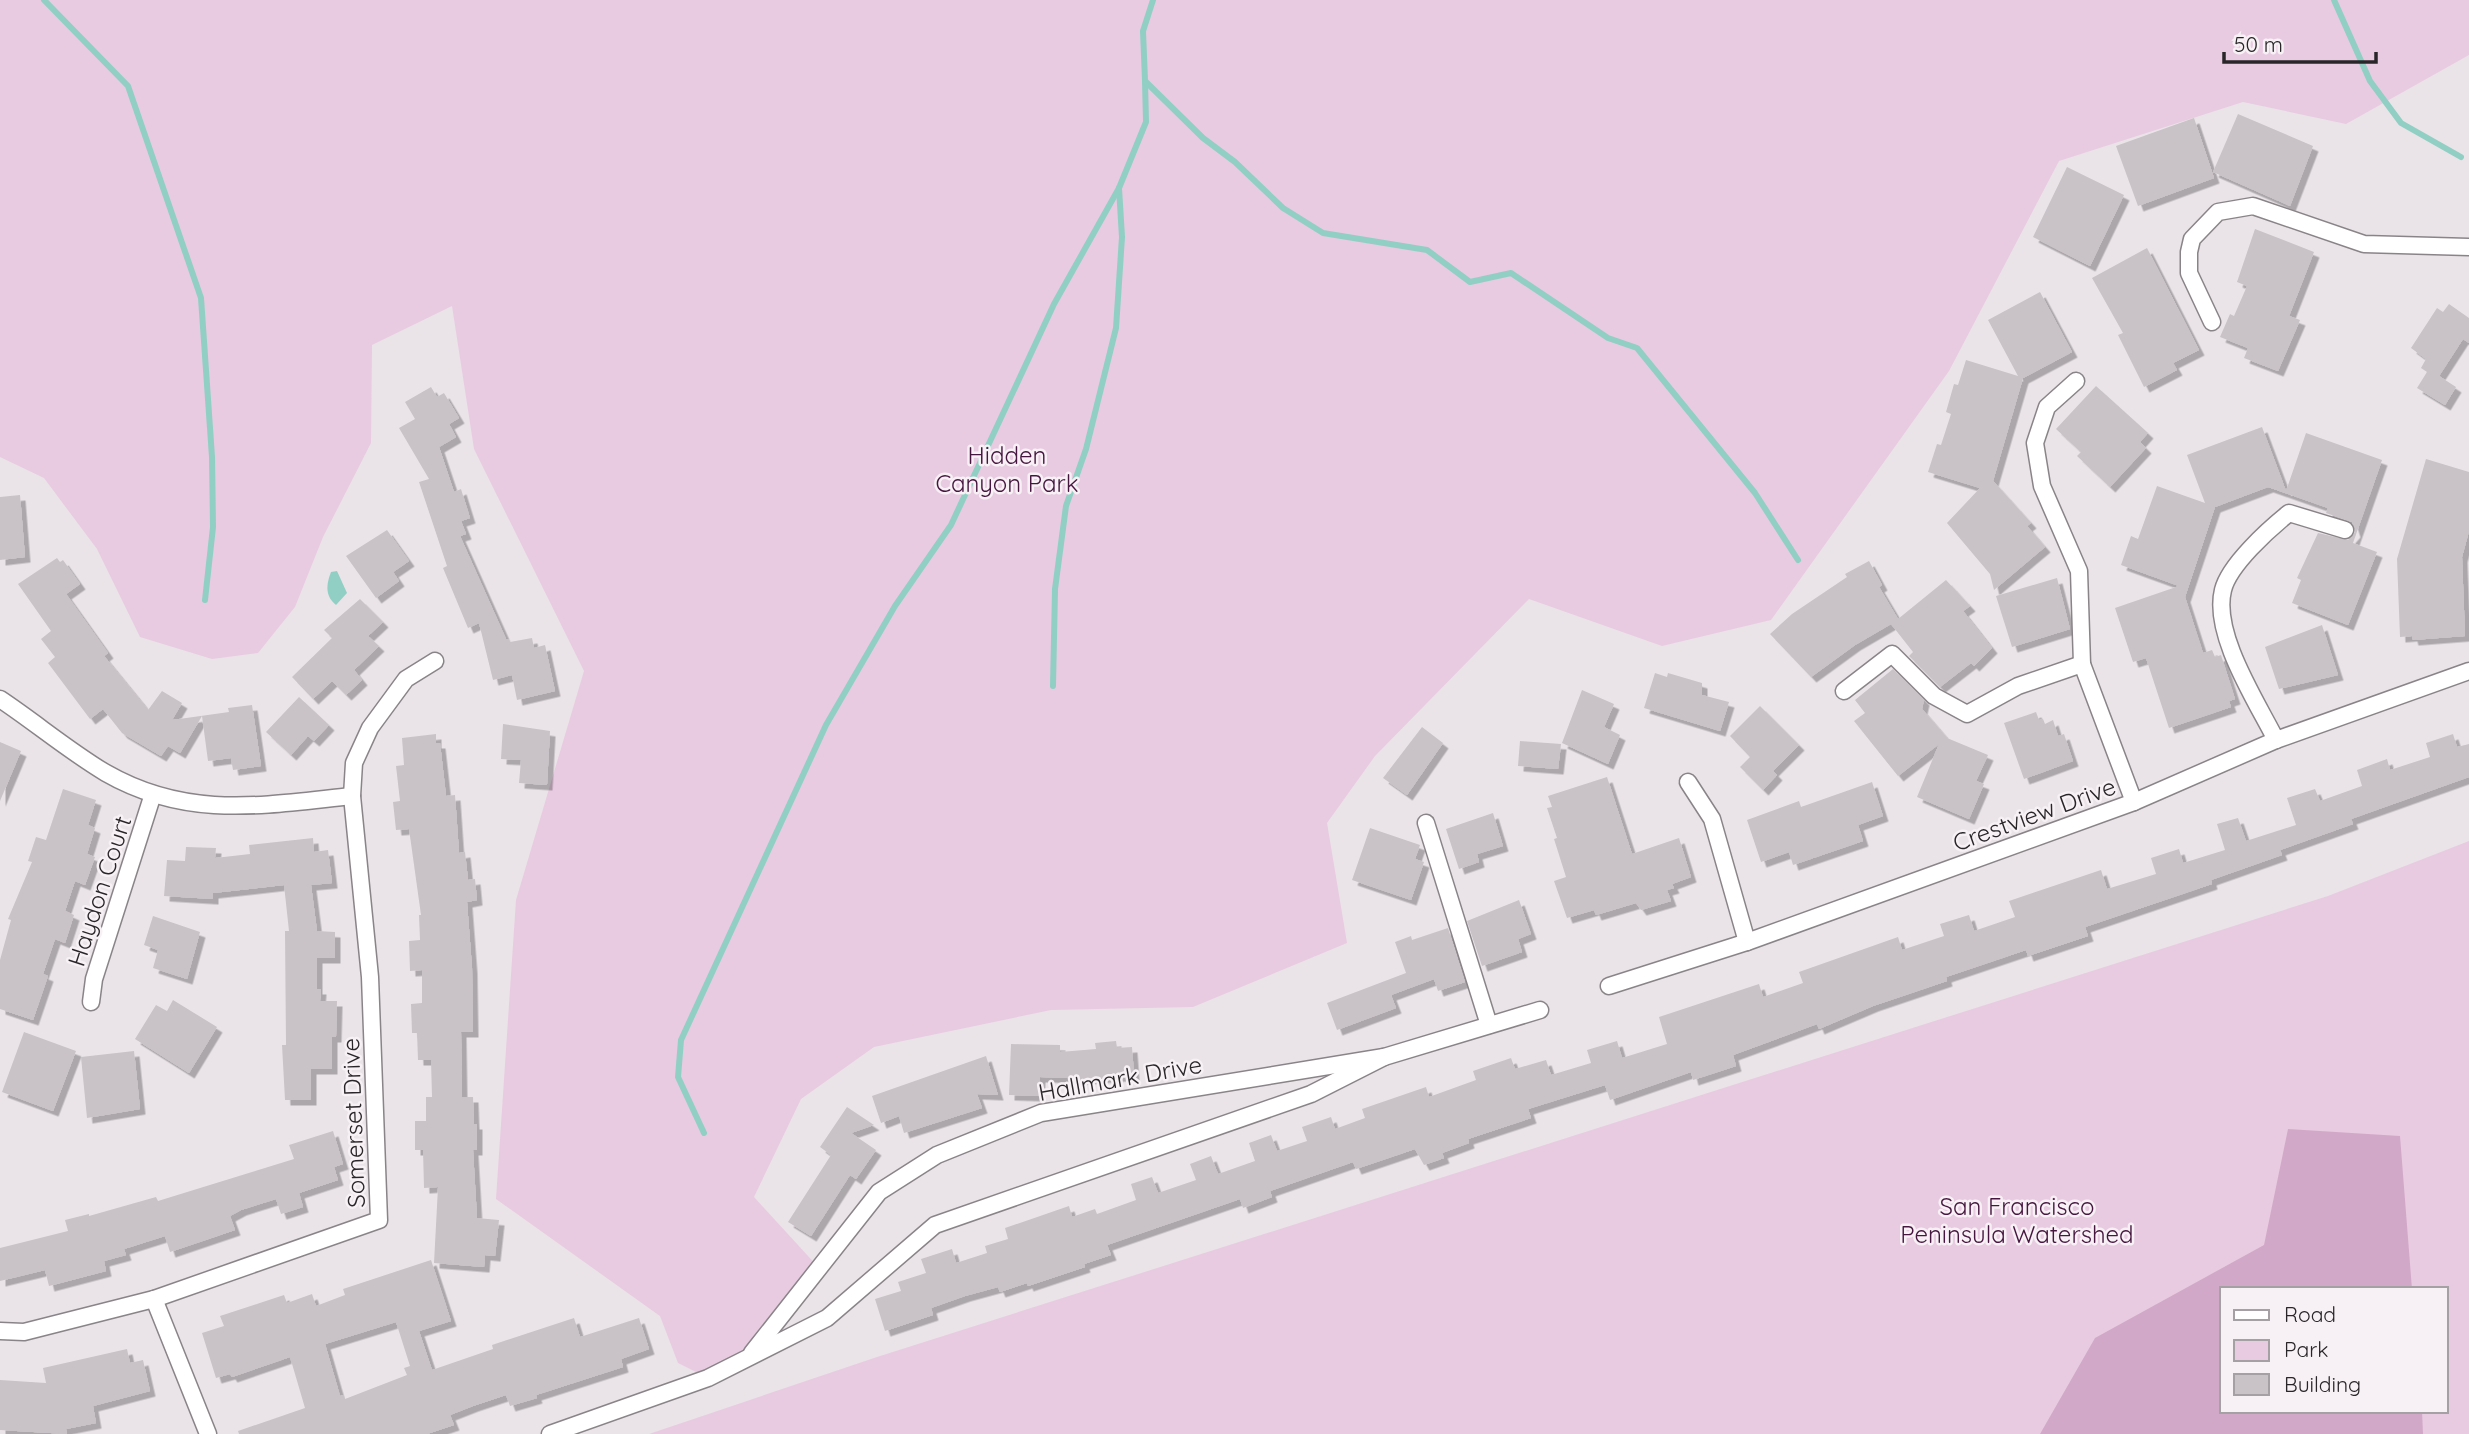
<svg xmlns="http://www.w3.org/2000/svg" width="2469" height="1434" font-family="Quicksand,sans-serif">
	<defs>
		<filter id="shadow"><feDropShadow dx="5.5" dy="5.5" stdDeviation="0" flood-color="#0004"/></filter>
	</defs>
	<rect width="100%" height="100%" fill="#eae4e8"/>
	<g fill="#e8cbe1" fill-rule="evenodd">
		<path d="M0,0h2469v55l-123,69 -103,-22 -184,59 -110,210 -178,249 -109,26 -133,-47 -154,157 -48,67 20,120 -154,64 -142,3 -177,37 -73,52 -47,98 65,71 -69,88 -42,22 -30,-15 -18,-47 -164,-117 20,-299 68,-229 -110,-222 -22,-143 -80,39 -1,98 -48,94 -28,70 -37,46 -46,6 -72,-22 -43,-88 -53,-71 -44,-21z"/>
		<path d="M2469,841v593h-1820l228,-77 1451,-461zM2222,1289h224v122h-224z"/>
	</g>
	<path fill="#d2a8c9" d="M2288,1129l112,7 12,153h-190v122h200l1,23h-383l55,-96 169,-93z"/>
	<path fill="#91cfc4" d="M337,571l10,22 -11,12c-11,-9 -10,-20 -5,-33z"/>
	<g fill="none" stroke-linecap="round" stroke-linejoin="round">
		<g stroke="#91cfc4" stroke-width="6">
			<path d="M44,0l84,86 73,212 11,159 1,70 -8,73"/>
			<path d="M1153,0l-10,31 2,50 58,57 32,24 48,46 40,25 104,17 43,32 41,-9 97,65 29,10 118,145 43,67"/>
			<path d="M2334,0l36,81 31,42 60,34"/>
			<path d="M1053,686l2,-97 11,-83 20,-57 30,-121 6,-91 -3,-49"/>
			<path d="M704,1133l-26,-56 3,-37 145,-315 69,-119 56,-81 103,-221 65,-116 27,-66 -1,-41"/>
		</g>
	</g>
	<g fill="#c9c3c8" fill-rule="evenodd" filter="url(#shadow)">
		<path d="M2238,114l75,32 -23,60 -77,-34z"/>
		<path d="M2194,118l20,60 -76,28 -22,-60z"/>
		<path d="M2067,167l57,28 -34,71 -57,-29z"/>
		<path d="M2255,229l59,23 -25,64 11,4 -22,51 -34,-13 4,-10 -28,-11 10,-23 4,2 13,-30 -10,-4z"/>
		<path d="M2147,248l52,102 -26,13 4,7 -33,17 -26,-52 5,-2 -31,-55z"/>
		<path d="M2040,292l32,60 -49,26 -30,103 38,42 -4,3 18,21 -51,43 -4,-16 -43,-51 33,-35 -52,-16 9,-28 4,1 10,-31 -5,-2 8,-28 4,1 8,-25 52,16 -30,-56z"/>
		<path d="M2449,304l20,14v25l-6,-4 -24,37 17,11 -11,18 -28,-17 10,-16 -6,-4 5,-9 -15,-11 26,-40 6,4z"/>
		<path d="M2096,386l52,47 -8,9 6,6 -36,39 -33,-31 4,-4 -25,-23z"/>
		<path d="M431,387l6,10 7,-4 15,25 -10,6 7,13 -17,10 15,45 7,-3 9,29 -9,3 5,13 -6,2 46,103h3l1,3 22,-4 2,10 11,-3 10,46 -38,9 -5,-25 -19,5 -14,-57 -11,5 -25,-60 4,-2 -28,-84 10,-3 -30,-51 16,-9 -10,-17z"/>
		<path d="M2262,427l24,64 20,-58 76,27 -29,83 24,9 -29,73 -56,-22 9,-23 -4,-2 21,-45 30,7 7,-8 -3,-10 -26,-9 2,-5 -60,-21 -53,20 -30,90 18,56 9,-3 3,7 6,-2 14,44 -6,2 2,6 -62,21 -23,-70 -13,4 -18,-54 64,-22 -58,-21 10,-29 7,3 19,-53 48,17 -18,-48z"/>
		<path d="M2426,459l43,13v59l-7,26 3,79 -52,4 -1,-4 -12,1 -3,-78z"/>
		<path d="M20,495l5,62 -25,3v-63z"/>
		<path d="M387,530l22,31 -16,11 6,9 -23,17 -30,-42z"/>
		<path d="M57,558l3,4 3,-2 17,24 -14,10 42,59 -4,3 44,54 14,-19 20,12 -10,17 57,-8 -1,-4 24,-3 9,61 -28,4 -2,-12 -23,3 -6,-45 -22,37 -12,-7 -7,10 -39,-23 -19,-24 -13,10 -42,-56 7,-6 -14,-18 10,-8 -33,-47z"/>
		<path d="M1869,561l13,24 -3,2 19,32 48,-39 24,26 -7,5 29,37 -18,18 -3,-3 -31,24 -31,-31 4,-4 -22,-28 -36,21 -44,32 -41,-43 22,-20 55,-37 -2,-3z"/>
		<path d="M2057,578l13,51 -58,18 -16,-51z"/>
		<path d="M360,599l23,23 -15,14 11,10 -25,24 8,10 -16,15 -14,-14 -19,18 -21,-22 40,-39 -8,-8z"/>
		<path d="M2322,625l16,50 -59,14 -14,-42z"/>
		<path d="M1893,669l31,31 -2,9 25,29 41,17 -12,26 8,3 -15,35 -52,-22 22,-53 -41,32 -44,-55 11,-8 -10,-13z"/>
		<path d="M1655,673l12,4 1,-4 34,10v12l27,7 -9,29 -76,-23z"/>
		<path d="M1582,690l32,14 -10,23 16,8 -12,29 -46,-21z"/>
		<path d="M299,697l30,28 -15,16 -6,-5 -17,19 -25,-23z"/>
		<path d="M1760,706l39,39 -26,26 4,4 -14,15 -23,-23 10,-10 -20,-21z"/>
		<path d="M2036,712l3,8 4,-1 2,5 8,-4 5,16 6,-2 9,27 -49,18 -20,-56z"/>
		<path d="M503,724l47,7 -3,54 -28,-2 2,-23 -20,-1z"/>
		<path d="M1422,727l21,16 -36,52 -24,-17z"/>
		<path d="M436,734v9h4l6,53 9,-1 4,58 6,-1 3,28 7,-1 2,21 -10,2 5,66 1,64h-12l1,65h11l1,27h3v26h-4l4,68 22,2 -4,36 -10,-1 -1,12 -50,-4 4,-76 -14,1 -1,-38h-8v-29h11v-24h6l-1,-37h-13l-1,-27h-5l-1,-29 11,-1v-33l-12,1 -1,-30 11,-1 -1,-25h2l-12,-86 -13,1 -3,-28 7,-1 -4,-35 8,-1 -2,-27z"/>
		<path d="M2453,734l4,13 12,-3v33l-118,42 2,5 -73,26 2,5 -71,25 1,4 -127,43 3,9 -60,20 -2,-6 -80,27 1,4 -74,25 -54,23 -2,-5 -84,31 3,11 -43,14 -2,-8 -81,28 -5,-15 -77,24 3,9 -63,21 1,4 -27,10 2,5 -20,7 -9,-16 -59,20 -3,-7 -83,29 2,6 -29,11 -3,-9 -133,46 4,10 -27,9 1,3 -57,19 -1,-3 -27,9 -2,-5 -33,9 -34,12 2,7 -48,16 -10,-32 26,-8 -3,-9 28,-9 -5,-14 31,-10 4,14 31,-10 -2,-7 23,-7 -3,-11 64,-22 3,11 23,-8 2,5 39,-14 -5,-16 21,-7 6,16 38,-13 -6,-16 21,-8 7,18 37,-13 -6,-18 22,-8 6,16 30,-10 -5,-14 29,-10 4,12 30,-11 -3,-9 64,-22 3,10 47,-17 -3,-9 38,-13 4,11 31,-9 5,15 40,-12 -4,-13 30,-9 5,17 45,-14 -8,-27 100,-33 4,13 40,-14 -4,-11 99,-35 4,13 42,-14 -4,-12 29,-9 5,16 41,-14 -6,-16 92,-31 6,19 49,-15 -5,-16 28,-9 4,14 42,-13 -8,-26 21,-6 8,23 50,-16 -9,-27 28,-9 5,12 42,-15 -5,-16 30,-11 3,11 40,-13 -4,-14z"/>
		<path d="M1520,741l41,3 -3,25 -40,-3z"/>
		<path d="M0,742l21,9 -21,50z"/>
		<path d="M1607,777l25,77 47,-16 12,39 -19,7 2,4 -7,2 4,11 -30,9 -5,-7 -40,12 -2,-5 -27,8 -13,-37 12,-4 -12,-38 3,-1 -10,-30 5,-1 -4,-11z"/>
		<path d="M1872,782l11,34 -25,9 5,16 -70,24 -4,-13 -28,10 -14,-42 52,-19 2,6z"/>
		<path d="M63,789l33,11 -8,25 7,3 -8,26 8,3 -10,28 -10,-4 -10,30 9,4 -9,28 -10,-4 -12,35 5,2 -15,44 -33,-11v-49l11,-40 -3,-1 24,-57 -4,-1 8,-24 10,3z"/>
		<path d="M1493,813l10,33 -26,8 2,8 -20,7 -13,-40z"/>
		<path d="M1370,828l50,17 -5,14 9,3 -13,38 -59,-20z"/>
		<path d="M313,838l1,14 14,-2 4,33 -21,2 6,46 18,1v26h-18v31h4l-1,12h17l-1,36h-4v32h-21v31h-26l-3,-55h4l-1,-114h4l-5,-46 -71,8v6l-49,-3 3,-36 18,1 1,-14 30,1 -1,10 35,-4 -1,-9z"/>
		<path d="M1519,900l12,34 -13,5 4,13 -40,14 -15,-45z"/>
		<path d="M153,916l47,16 -13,47 -34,-11 5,-18 -14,-5z"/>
		<path d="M1448,928l17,54 -27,9 -4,-12 -43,16 5,13 -59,22 -10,-27 79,-30 -11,-31 16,-6 1,4z"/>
		<path d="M173,1000l44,27 -28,46 -54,-34 21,-34 11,6z"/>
		<path d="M24,1032l52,19 -23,60 -51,-19z"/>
		<path d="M1116,1041l1,7 15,-1 2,28 -62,5 -1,-2 -31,-1 -1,19 -30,-1 2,-51 49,1v7l36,-3 -1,-6z"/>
		<path d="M134,1051l6,58 -53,9 -6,-61z"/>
		<path d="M986,1056l12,39 -21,-1 5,14 -78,25 -5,-17 -18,7 -9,-27z"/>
		<path d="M847,1107l27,18 -23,8 25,17 -20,29 -6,-4 -39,61 -23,-14 43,-67 -11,-8z"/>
		<path d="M333,1131l10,33 -9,3 4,13 -39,13 4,14 -22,7 -5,-15 -35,11 -11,6 5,14 -65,22 -5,-16 -41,13 2,6 -22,6 2,10 -57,15 -4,-16 -45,11v-33l68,-17 -3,-11 24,-6v2l67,-19 2,4 136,-42 -5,-14z"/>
		<path d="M431,1260l20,61 -32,10 13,39 61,-21 -1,-4 82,-27 6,19 59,-19 10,31 -28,10 2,8 -87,28 1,3 -27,8 -4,-11 -33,11 -23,9 4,10 -27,9h-188l-1,-3 67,-23 -15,-51 -58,20 -2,-3 -14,4 -14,-45 22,-7 -4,-10 64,-21 3,8 25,-9 4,12 29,-11 -2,-6zM396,1322l14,44 -6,2 3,7 -62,24 -1,-4 -4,1 -15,-52z"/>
		<path d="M127,1349l3,14 13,-3 7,31 -57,15 3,17 -30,6 1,5 -67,-4v-50l46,3 -3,-15z"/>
	</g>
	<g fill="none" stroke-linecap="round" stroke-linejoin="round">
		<defs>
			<g id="minor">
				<path d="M2212,322l-23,-49v-21l3,-13 26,-27 35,-6 111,38 105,3"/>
				<path d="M2076,381l-29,26 -12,36 7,43 37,85 3,93 52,138"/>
				<path d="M1844,691l48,-37 42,42 33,18 51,-28 64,-22"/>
				<path d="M0,699c36,24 69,52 106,74 82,47 158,32 246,23"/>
				<path d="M2276,740c-19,-38 -64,-106 -53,-150 6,-25 46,-61 66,-77l56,17"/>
				<path d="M1688,782l24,37 35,123"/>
				<path d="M1426,823l63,202"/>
				<path d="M1609,986l138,-44 387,-140 142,-62 193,-69"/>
				<path d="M91,1002l3,-23 59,-185"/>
				<path d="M154,1299l54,135"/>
				<path d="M0,1331l24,1 130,-33 225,-79 -9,-243 -18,-181 2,-33 16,-35 36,-49 29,-18"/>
				<path d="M752,1353l127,-161 58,-37 104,-42 343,-56 156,-47"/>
				<path d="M550,1434l158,-56 119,-60 108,-93 376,-131 73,-37"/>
			</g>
		</defs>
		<use href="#minor" stroke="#898488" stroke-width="19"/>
		<use href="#minor" stroke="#fff" stroke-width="16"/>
	</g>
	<g text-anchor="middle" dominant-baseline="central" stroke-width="5" stroke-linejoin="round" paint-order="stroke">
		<g font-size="24" fill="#471640" stroke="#f7f1f5">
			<text x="1007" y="455">Hidden<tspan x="1007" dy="28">Canyon Park</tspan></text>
			<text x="2017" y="1206">San Francisco<tspan x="2017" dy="28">Peninsula Watershed</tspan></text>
		</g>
		<g font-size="24" fill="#282628" stroke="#f7f1f5">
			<text transform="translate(2034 814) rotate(-20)">Crestview Drive</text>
			<text transform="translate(99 891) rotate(-72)">Haydon Court</text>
			<text transform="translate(1120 1078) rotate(-10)">Hallmark Drive</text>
			<text transform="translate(353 1123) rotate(-92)">Somerset Drive</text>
		</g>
	</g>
	<rect x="2220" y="1287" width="228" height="126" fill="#f7f1f5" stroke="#a4a0a3" stroke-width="2"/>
	<rect x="2234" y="1310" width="35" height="10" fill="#ffffff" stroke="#a4a0a3" stroke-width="2"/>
	<text x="2284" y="1322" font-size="21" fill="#282628">Road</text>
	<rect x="2234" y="1340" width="35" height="21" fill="#e8cbe1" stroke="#a4a0a3" stroke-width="2"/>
	<text x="2284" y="1357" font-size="21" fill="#282628">Park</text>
	<rect x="2234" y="1374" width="35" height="21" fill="#c9c3c8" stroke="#a4a0a3" stroke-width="2"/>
	<text x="2284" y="1392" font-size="21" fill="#282628">Building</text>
	<path d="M2224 52v10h152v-10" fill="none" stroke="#282628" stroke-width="3.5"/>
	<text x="2234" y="52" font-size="21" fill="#282628" stroke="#f7f1f5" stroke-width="5" paint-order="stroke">50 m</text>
</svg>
